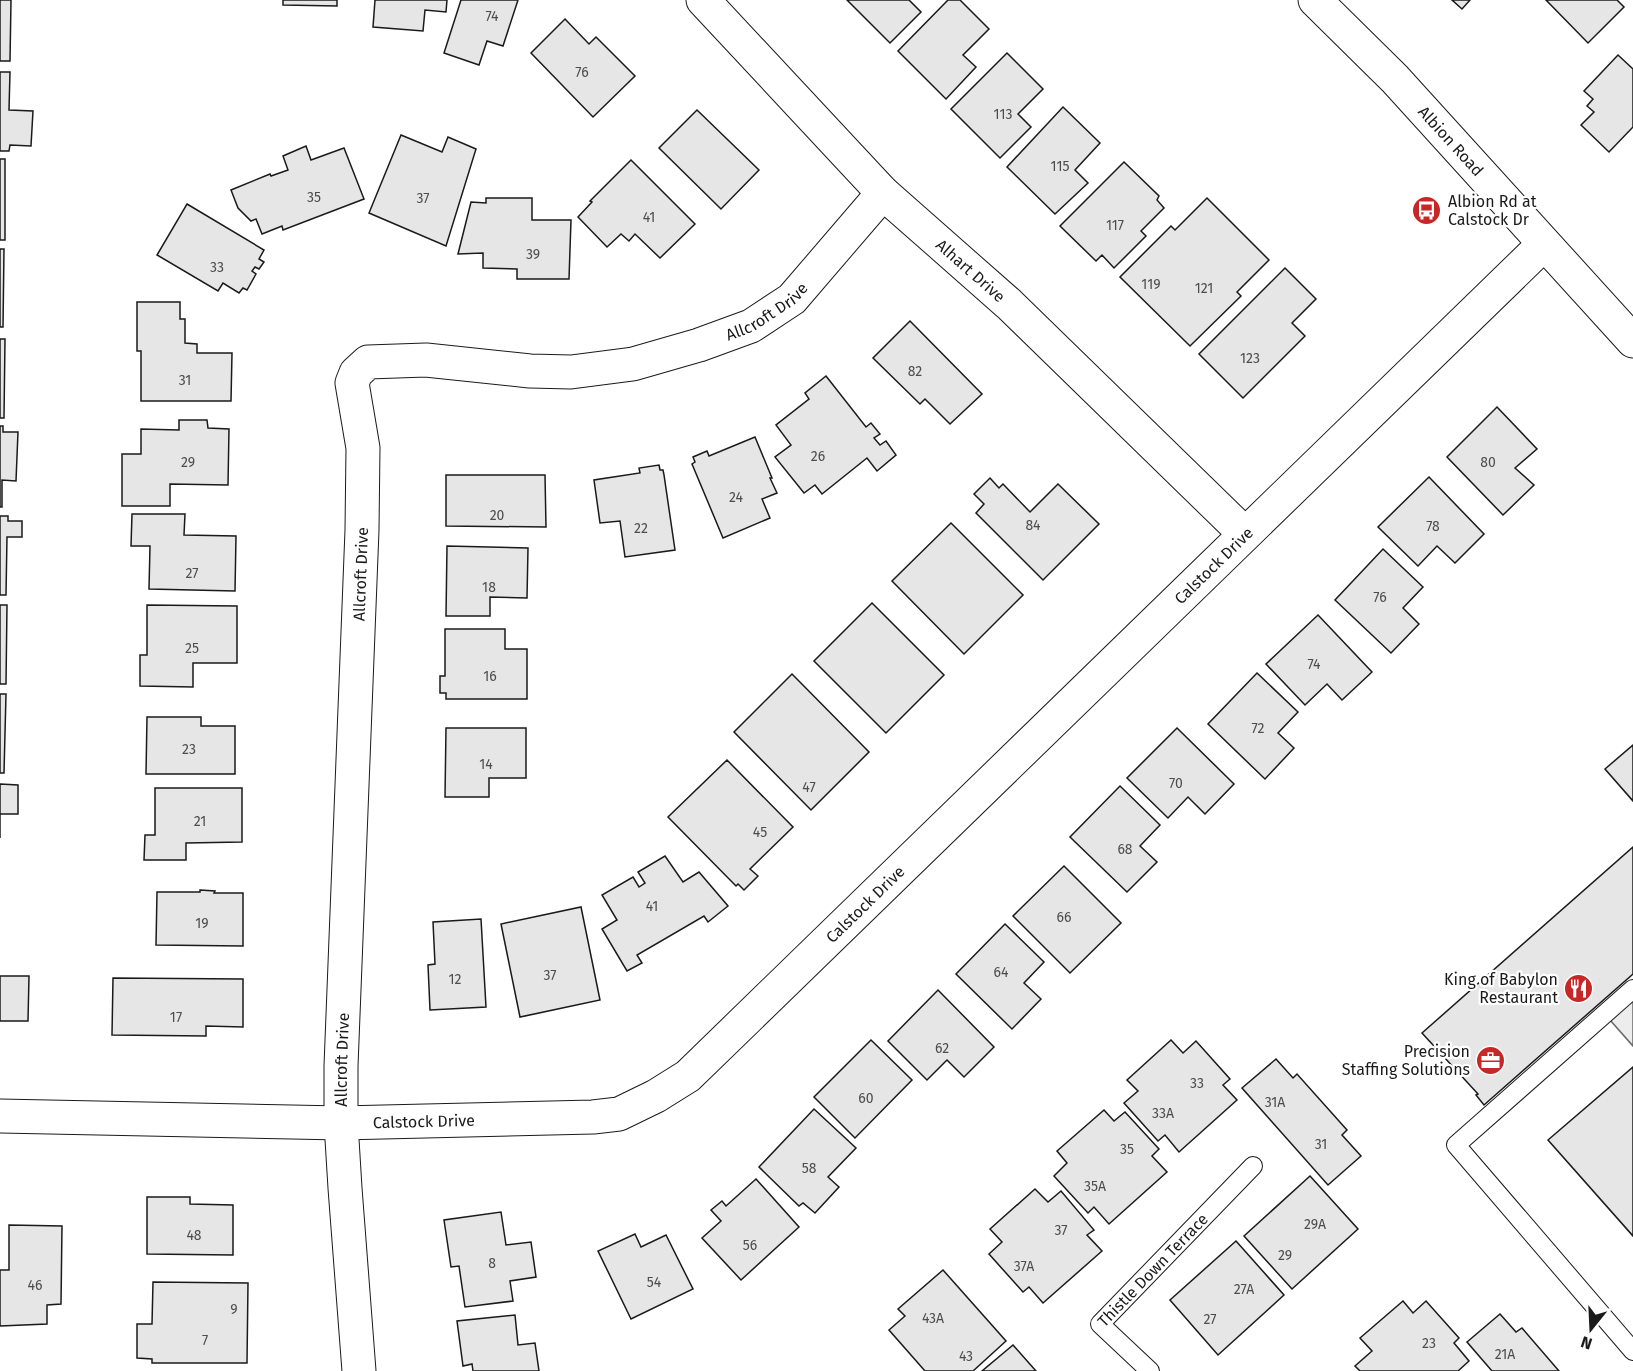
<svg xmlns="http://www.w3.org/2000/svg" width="1633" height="1371" font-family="'Fira Sans',sans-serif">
	<rect width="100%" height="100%" fill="#fff"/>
	<path fill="#ededed" stroke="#6a6a6a" stroke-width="1.5" d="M1633,999v47l-23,-26z"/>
	<g fill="#e6e6e6" stroke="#1a1a1a" stroke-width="1.5">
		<path d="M0,0h11l-1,61h-10z"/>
		<path d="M283,0h54v6l-54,-1z"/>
		<path d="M375,0h72l-1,12 -21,-2 -2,21 -50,-4z"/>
		<path d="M461,0h57l-15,46 -16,-5 -8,24 -35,-12z"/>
		<path d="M847,0h62l12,12 -31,31z"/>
		<path d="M948,0h12l29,29 -26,26 13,12 -30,32 -48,-48z"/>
		<path d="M1452,0h18l-8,9z"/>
		<path d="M1546,0h71l7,7 -36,36z"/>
		<path d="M565,19l24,25 7,-7 39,39 -42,41 -62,-64z"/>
		<path d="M1007,53l36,36 -25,25 13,13 -31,31 -49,-49z"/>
		<path d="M1618,55l15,14v58l-24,25 -28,-27 13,-13 -7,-6 6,-7 -9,-8z"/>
		<path d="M0,72h10l-1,38 24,1 -2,35 -21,-1 -1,6h-9z"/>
		<path d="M1063,107l37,36 -25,27 13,13 -33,31 -48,-47z"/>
		<path d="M697,110l62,60 -38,39 -62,-61z"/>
		<path d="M401,135l41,17 6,-15 28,12 -30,97 -77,-33z"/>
		<path d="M306,146l5,14 33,-12 20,51 -81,31 -1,-4 -20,8 -6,-15 -5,2 -13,-13 -7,-18 39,-16 1,2 17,-6 -5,-14z"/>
		<rect x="0" y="159" width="5" height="81"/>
		<path d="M631,160l64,64 -35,34 -25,-24 -6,7 -8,-7 -14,13 -29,-30 14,-15 -2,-1z"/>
		<path d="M1124,162l35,34 -2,4 7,8 -23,23 5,5 -32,32 -12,-13 -6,6 -36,-35z"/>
		<path d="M486,198h46v22h39l-2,59h-52v-10l-34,-1v-15l-25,1 13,-52 15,1z"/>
		<path d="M1207,198l62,62 -32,32 4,4 -51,50 -70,-69 51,-51 4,4z"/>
		<path d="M187,204l77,46 -5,9 5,3 -5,7 -4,-2 -3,4 4,3 -9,16 -4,-2 -4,5 -16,-10 -5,8 -61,-36z"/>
		<path d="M0,249h4l-1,78h-3z"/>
		<path d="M1285,268l31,31 -24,24 13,13 -62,62 -44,-44z"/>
		<path d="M137,302h43v17h5v24l12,1v9h35l-1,48h-90v-50h-4z"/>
		<path d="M910,321l72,73 -32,30 -25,-25 -5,5 -47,-46z"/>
		<path d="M0,339h5l-1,79h-4z"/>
		<path d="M826,376l40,51 5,-4 9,11 -6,4 6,7 6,-4 10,14 -19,16 -10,-13 -45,36 -7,-9 -11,8 -29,-36 16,-12 -15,-20 33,-26 -4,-6z"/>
		<path d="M1497,407l40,42 -22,19 19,17 -31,30 -56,-58z"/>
		<path d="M179,420h28l1,8 21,1 -1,56 -58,-1v22h-48v-52h19v-25l38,1z"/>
		<path d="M0,426h3v6h15l-2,49 -14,-1v27h-2z"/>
		<path d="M755,437l17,41h-2l7,15 -15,6 8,19 -47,20 -31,-74 3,-2 -2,-5 14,-6 2,5z"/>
		<path d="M659,465l1,5h3l1,5 11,75 -50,7 -5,-36 -20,2 -6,-43 46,-7 -1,-5z"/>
		<path d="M446,475h99l1,52 -100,-1z"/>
		<path d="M1429,477l55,57 -29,29 -18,-17 -19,20 -40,-39z"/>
		<path d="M990,478l9,10 4,-4 27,28 28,-28 41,40 -56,56 -67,-67 8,-9 -10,-10z"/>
		<path d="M132,514h53l-1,21 52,1 -1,55 -86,-2 1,-43h-19z"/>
		<path d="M0,516h8v5h14v16h-15l-1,58h-6z"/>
		<path d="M951,523l72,72 -59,59 -72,-73z"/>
		<path d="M447,546l81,2 -1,50 -37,-1v19h-44z"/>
		<path d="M1383,549l40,38 -20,21 16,16 -28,29 -56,-53z"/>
		<path d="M872,603l72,72 -58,58 -72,-72z"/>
		<path d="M0,605h7l-1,79h-6z"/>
		<path d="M147,605l90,1v57h-44v24l-53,-1v-31h7z"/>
		<path d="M1318,615l54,57 -30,28 -15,-16 -22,21 -39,-41z"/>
		<path d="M445,629h60v20h22v50h-81v-6h-6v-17h5z"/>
		<path d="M1257,673l41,39 -20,21 16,15 -29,31 -57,-55z"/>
		<path d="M792,674l77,78 -58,58 -77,-78z"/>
		<path d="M0,694h6l-2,79h-4z"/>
		<path d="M147,717h54v9h34v48h-89z"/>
		<path d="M446,728h80v50h-37v19h-44z"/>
		<path d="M1177,728l57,56 -29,30 -17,-17 -20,21 -41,-40z"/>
		<path d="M1633,745v56l-28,-32z"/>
		<path d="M727,760l66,67 -43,42 8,7 -14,14 -6,-6 -2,2 -68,-69z"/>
		<path d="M0,784l18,1v29h-18v24z"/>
		<path d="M1120,786l40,39 -20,21 17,16 -30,30 -57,-55z"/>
		<path d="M155,788h87v54l-56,1v17h-42l1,-25h10z"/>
		<path d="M1633,847v127l-149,131 -8,-10 2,-1 -56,-61z"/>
		<path d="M665,856l18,26 16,-10 29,34 -20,16 -4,-6 -67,39 5,8 -15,8 -25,-42 15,-9 -15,-25 31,-18 6,10 6,-4 -7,-11z"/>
		<path d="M1064,866l57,57 -51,50 -57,-57z"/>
		<path d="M200,890l15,1 -1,2h29v53l-87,-1 1,-53h43z"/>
		<path d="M581,907l19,93 -80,17 -19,-93z"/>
		<path d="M481,919l5,88 -56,3 -2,-45 7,-1 -2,-42z"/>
		<path d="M1005,924l39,38 -20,21 17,16 -29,30 -56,-55z"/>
		<path d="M0,976h29l-1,45h-28z"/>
		<path d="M113,978l130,1v48l-37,-1v10l-94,-1z"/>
		<path d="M938,990l56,57 -30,30 -17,-17 -20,20 -39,-39z"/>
		<path d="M871,1040l41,40 -57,58 -41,-41z"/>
		<path d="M1171,1040l12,13 13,-12 34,38 -7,6 14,15 -58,52 -14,-17 -7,6 -34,-38 14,-12 -11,-11z"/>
		<path d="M1276,1059l17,19 4,-4 50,56 -5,5 19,21 -33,29 -86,-97z"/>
		<path d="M1633,1067v169l-85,-96z"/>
		<path d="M814,1109l42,39 -28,29 11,10 -24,26 -12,-10 -4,3 -40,-39z"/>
		<path d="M1104,1110l10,11 11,-9 34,37 -7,7 15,16 -58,52 -15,-17 -6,6 -34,-37 13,-13 -10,-12z"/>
		<path d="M1310,1176l48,53 -66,60 -48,-53z"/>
		<path d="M756,1179l43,48 -58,53 -39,-42 19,-17 -10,-11 11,-9 4,5z"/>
		<path d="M1035,1189l13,13 13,-11 33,39 -7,5 15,16 -59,52 -14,-16 -6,5 -34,-38 13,-12 -12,-13z"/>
		<path d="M147,1197h43v7l43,1v50l-86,-1z"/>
		<path d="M501,1212l5,33 25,-3 5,35 -26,4 3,20 -48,6 -6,-41 -8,1 -7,-47z"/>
		<path d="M9,1225l53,1 -1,78 -14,1v19l-47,2v-56h9z"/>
		<path d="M635,1234l6,13 25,-12 27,54 -62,30 -33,-68z"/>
		<path d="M1236,1241l48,54 -66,60 -48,-55z"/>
		<path d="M943,1270l63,71 -33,30h-48l-36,-41 16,-14 -7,-7z"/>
		<path d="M153,1282l95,1 -1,80h-95v-4l-15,-1v-34h15z"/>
		<path d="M1403,1301l10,12 13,-12 33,37 -5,5 15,18 -11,10h-98l-5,-5 17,-15 -12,-13z"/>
		<path d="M1500,1314l16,18 6,-4 37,43h-67l-25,-29z"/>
		<path d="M515,1315l3,30 17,-2 4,28h-66l-1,-7 -9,2 -6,-45z"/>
		<path d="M1013,1345l23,26h-54z"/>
	</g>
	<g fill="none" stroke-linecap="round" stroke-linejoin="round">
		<defs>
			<g id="service">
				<path d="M1633,989l-177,156 177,206"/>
				<path id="s1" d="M1150,1371l-50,-47 153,-158"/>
			</g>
			<g id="minor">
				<path id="s2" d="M703,0l180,193 126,111 236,230"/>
				<path id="s3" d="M0,1116l341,7 252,-6 26,-3 37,-18 32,-20 856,-832"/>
				<path id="s4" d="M359,1371l-14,-183 -4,-65v-57l21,-536 1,-82 -11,-65 4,-10 12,-11 58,-2 104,11 41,1 62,-8 66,-19 52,-19 41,-27 91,-106"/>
			</g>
			<g id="secondary">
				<path id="s5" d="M1315,0l80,79 238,262"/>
			</g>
		</defs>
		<use href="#service" stroke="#1a1a1a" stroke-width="20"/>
		<use href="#minor" stroke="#1a1a1a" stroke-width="35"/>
		<use href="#secondary" stroke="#1a1a1a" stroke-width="35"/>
		<use href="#service" stroke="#fff" stroke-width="18"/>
		<use href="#minor" stroke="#fff" stroke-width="33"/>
		<use href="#secondary" stroke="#fff" stroke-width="33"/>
	</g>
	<defs>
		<symbol id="bus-disc" viewBox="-11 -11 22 22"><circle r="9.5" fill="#c62828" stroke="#fff"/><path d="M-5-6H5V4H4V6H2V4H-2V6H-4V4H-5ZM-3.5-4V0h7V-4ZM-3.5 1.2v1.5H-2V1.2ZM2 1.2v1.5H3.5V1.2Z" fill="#fff"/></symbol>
		<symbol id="restaurant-disc" viewBox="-11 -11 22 22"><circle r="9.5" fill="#c62828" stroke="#fff"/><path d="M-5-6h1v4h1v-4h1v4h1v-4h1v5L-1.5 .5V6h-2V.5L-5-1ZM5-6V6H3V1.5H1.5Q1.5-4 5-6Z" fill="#fff"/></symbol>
		<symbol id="office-disc" viewBox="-11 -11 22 22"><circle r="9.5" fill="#c62828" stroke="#fff"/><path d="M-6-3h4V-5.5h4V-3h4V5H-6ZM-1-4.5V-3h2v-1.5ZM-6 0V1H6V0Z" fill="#fff"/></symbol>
	</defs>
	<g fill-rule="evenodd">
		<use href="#bus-disc" x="1410" y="194" width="33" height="33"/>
		<use href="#restaurant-disc" x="1562" y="972" width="33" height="33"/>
		<use href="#office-disc" x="1474" y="1044" width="33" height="33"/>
	</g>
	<g text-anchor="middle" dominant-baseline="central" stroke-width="4.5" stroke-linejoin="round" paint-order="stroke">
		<g font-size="14" fill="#4d4d4d">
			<text x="492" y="16">74</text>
			<text x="582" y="72">76</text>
			<text x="1003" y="114">113</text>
			<text x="1060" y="166">115</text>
			<text x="314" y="197">35</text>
			<text x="423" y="198">37</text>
			<text x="649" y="217">41</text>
			<text x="1115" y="225">117</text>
			<text x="533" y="254">39</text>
			<text x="217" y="267">33</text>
			<text x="1151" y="284">119</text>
			<text x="1204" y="288">121</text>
			<text x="1250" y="358">123</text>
			<text x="915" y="371">82</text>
			<text x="185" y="380">31</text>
			<text x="818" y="456">26</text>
			<text x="188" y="462">29</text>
			<text x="1488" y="462">80</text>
			<text x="736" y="497">24</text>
			<text x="497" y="515">20</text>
			<text x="1033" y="525">84</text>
			<text x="1433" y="526">78</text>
			<text x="641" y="528">22</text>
			<text x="192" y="573">27</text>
			<text x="489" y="587">18</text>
			<text x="1380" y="597">76</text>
			<text x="192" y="648">25</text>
			<text x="1314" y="664">74</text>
			<text x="490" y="676">16</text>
			<text x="1258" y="728">72</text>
			<text x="189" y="749">23</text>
			<text x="486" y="764">14</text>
			<text x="1176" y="783">70</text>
			<text x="809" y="787">47</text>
			<text x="200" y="821">21</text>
			<text x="760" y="832">45</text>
			<text x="1125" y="849">68</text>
			<text x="652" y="906">41</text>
			<text x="1064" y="917">66</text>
			<text x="202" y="923">19</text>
			<text x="1001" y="972">64</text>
			<text x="550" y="975">37</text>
			<text x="455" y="979">12</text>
			<text x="176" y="1017">17</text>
			<text x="942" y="1048">62</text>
			<text x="1197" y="1083">33</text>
			<text x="866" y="1098">60</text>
			<text x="1275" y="1102">31A</text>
			<text x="1163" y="1113">33A</text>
			<text x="1321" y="1144">31</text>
			<text x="1127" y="1149">35</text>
			<text x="809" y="1168">58</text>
			<text x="1095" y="1186">35A</text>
			<text x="1315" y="1224">29A</text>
			<text x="1061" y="1230">37</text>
			<text x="194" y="1235">48</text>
			<text x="750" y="1245">56</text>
			<text x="1285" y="1255">29</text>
			<text x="492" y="1263">8</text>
			<text x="1024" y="1266">37A</text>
			<text x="654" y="1282">54</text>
			<text x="35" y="1285">46</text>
			<text x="1244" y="1289">27A</text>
			<text x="234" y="1309">9</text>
			<text x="933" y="1318">43A</text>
			<text x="1210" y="1319">27</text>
			<text x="205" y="1340">7</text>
			<text x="1429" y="1343">23</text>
			<text x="1505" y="1354">21A</text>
			<text x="966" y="1356">43</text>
		</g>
		<g font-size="16" fill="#1a1a1a" stroke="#fff">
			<text stroke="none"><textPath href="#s5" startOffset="196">Albion Road</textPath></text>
			<text stroke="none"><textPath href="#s2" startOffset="381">Alhart Drive</textPath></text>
			<text stroke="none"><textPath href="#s4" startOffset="1428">Allcroft Drive</textPath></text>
			<text stroke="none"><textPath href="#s3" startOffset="1431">Calstock Drive</textPath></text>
			<text stroke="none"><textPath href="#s4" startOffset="798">Allcroft Drive</textPath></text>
			<text stroke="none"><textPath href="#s3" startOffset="945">Calstock Drive</textPath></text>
			<text stroke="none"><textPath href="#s4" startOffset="312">Allcroft Drive</textPath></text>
			<text stroke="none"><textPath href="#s3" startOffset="424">Calstock Drive</textPath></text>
			<text stroke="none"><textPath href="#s1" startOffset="144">Thistle Down Terrace</textPath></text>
		</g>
		<g font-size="16" fill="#1a1a1a" stroke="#fff" text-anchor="end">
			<text x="1448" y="201" text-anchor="start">Albion Rd at<tspan x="1448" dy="18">Calstock Dr</tspan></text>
			<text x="1558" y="979">King of Babylon<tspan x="1558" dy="18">Restaurant</tspan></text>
			<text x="1470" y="1051">Precision<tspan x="1470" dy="18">Staffing Solutions</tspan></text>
		</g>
	</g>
	<g transform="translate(1591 1329) rotate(198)" stroke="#ffffff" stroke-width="4.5" paint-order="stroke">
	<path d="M0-4.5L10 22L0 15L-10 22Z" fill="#1a1a1a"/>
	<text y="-9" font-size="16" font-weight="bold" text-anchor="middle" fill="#1a1a1a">N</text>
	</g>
</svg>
